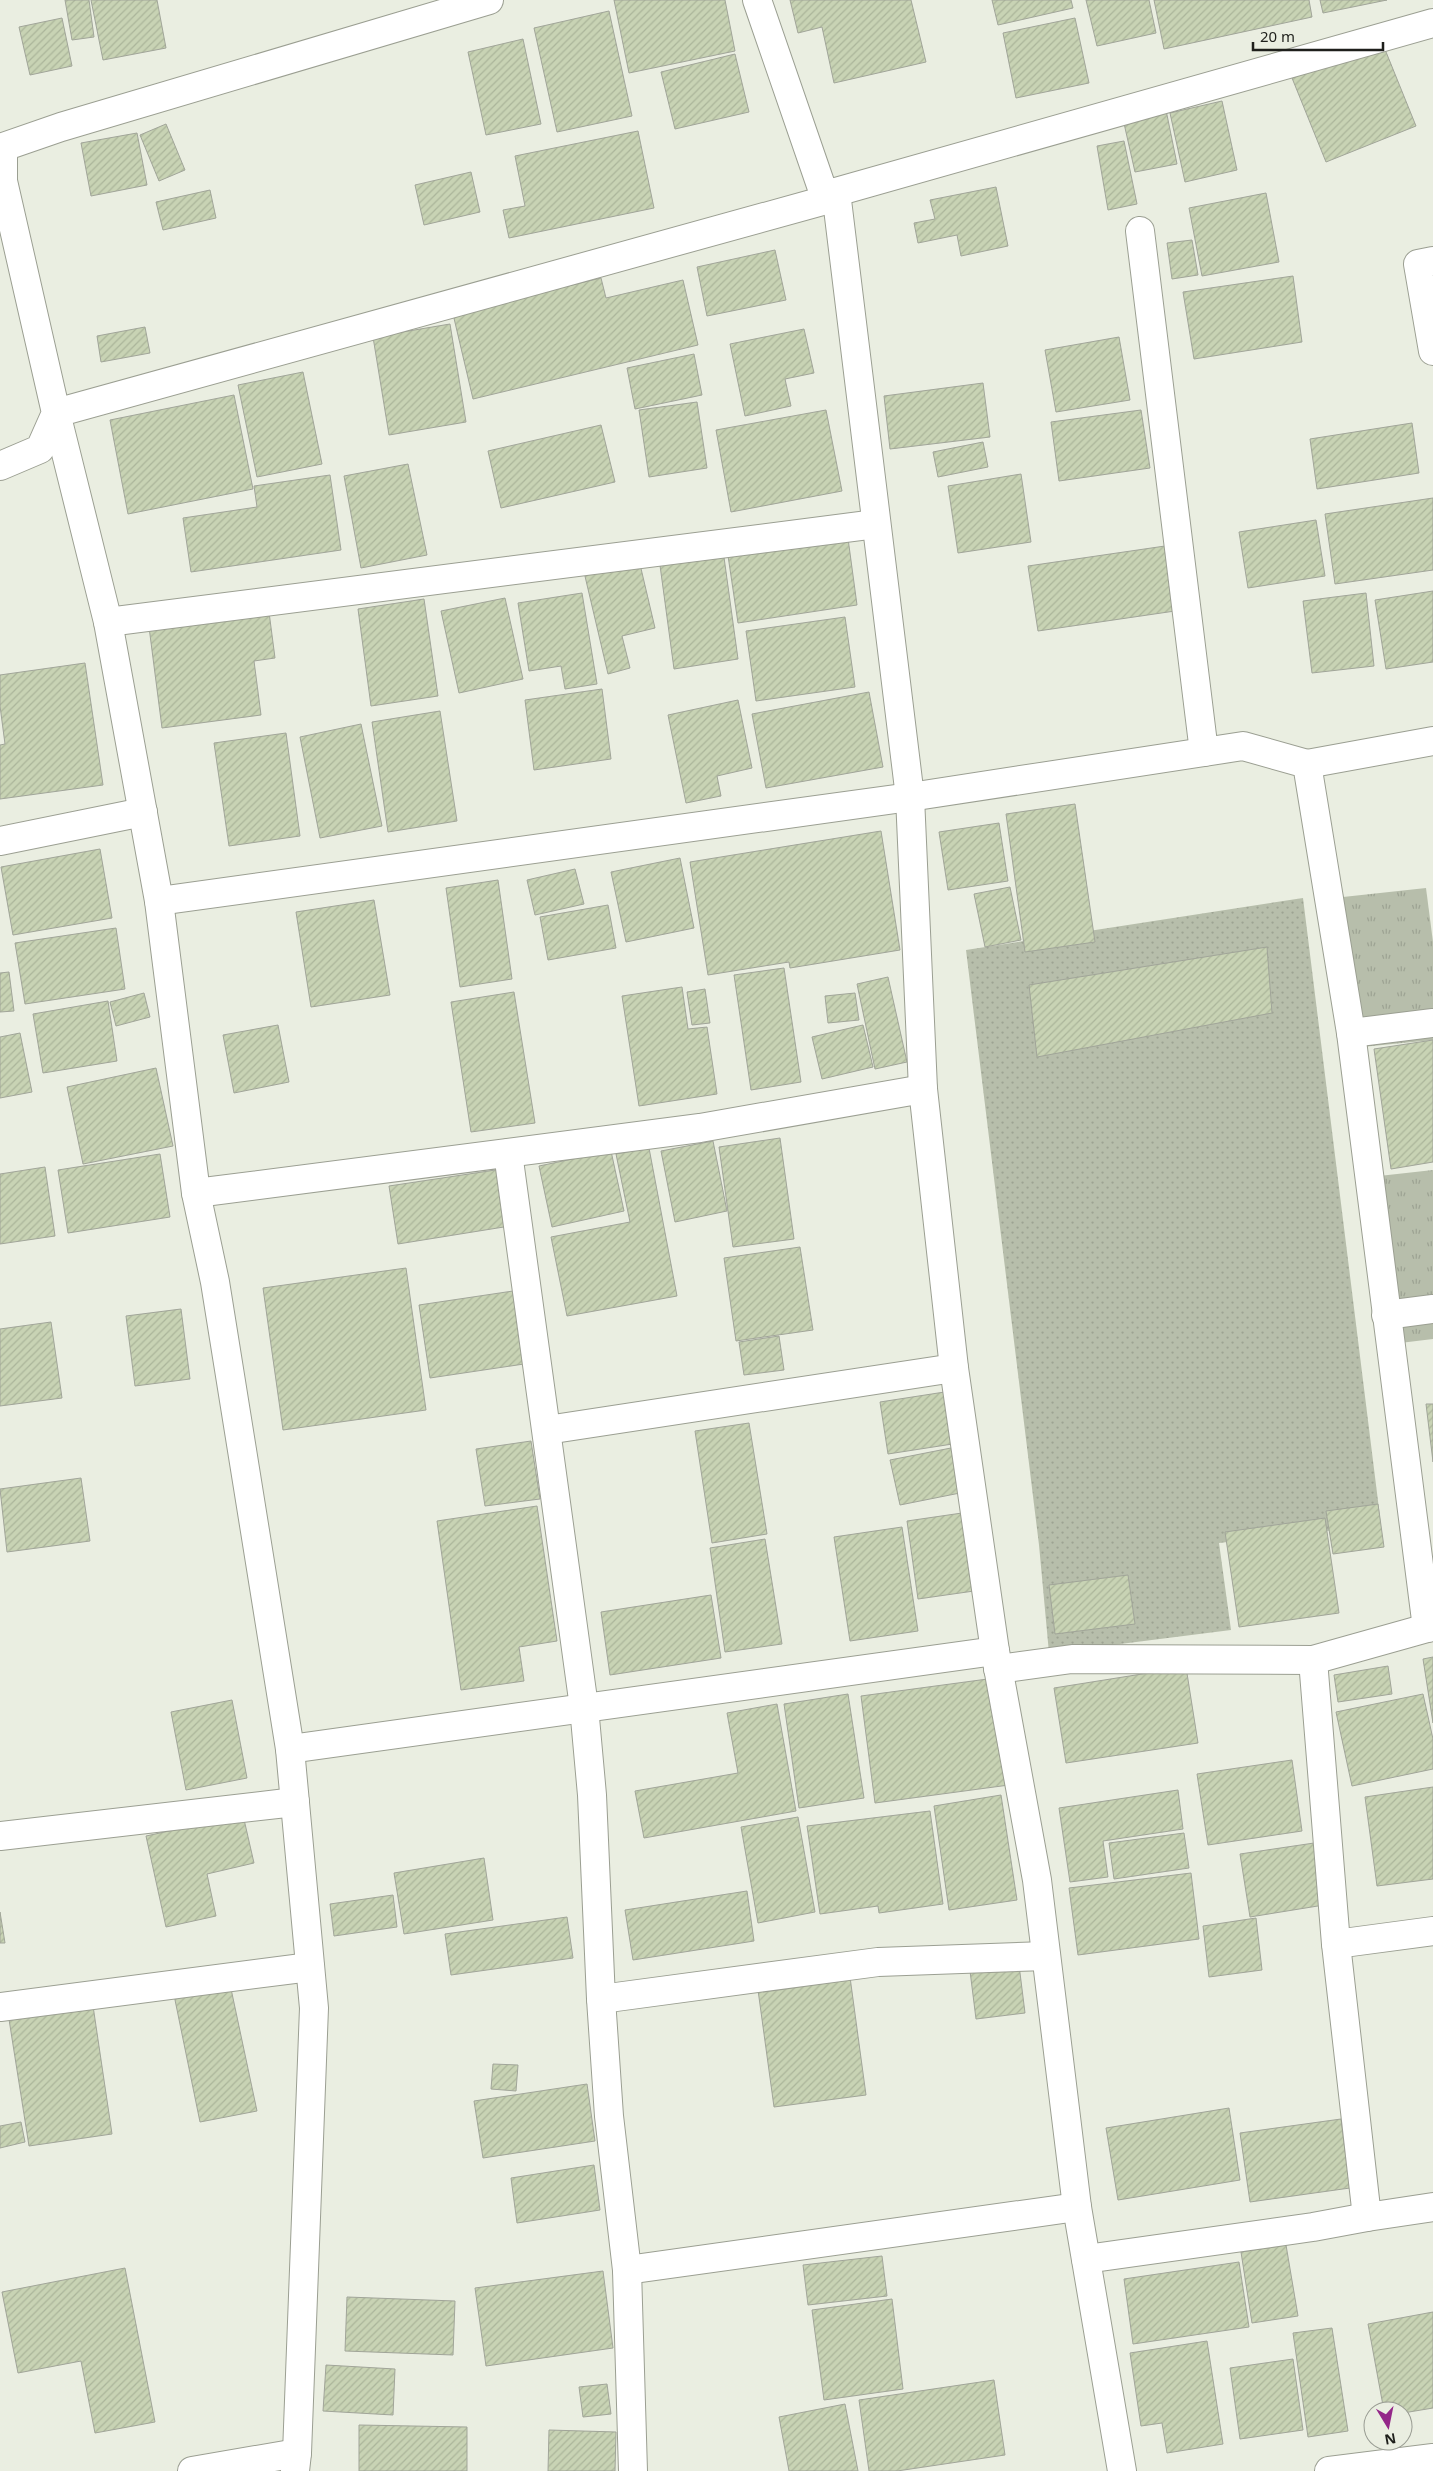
<svg xmlns="http://www.w3.org/2000/svg" width="1433" height="2471" font-family="'Noto Sans',sans-serif">
	<defs>
		<pattern id="grass-tufts" width="24" height="20" patternUnits="userSpaceOnUse" patternTransform="scale(1.25)"><rect width="24" height="20" fill="#b7beab"/><path d="M3 7l-1-3M5 7V3M7 7l1-3M15 17l-1-3M17 17v-4M19 17l1-3" fill="none" stroke="#9da393"/></pattern>
		<pattern id="park-dots" width="8" height="8" patternUnits="userSpaceOnUse" patternTransform="scale(1.25)"><rect width="8" height="8" fill="#b7beab"/><path d="M2 2h.1M6 6h.1" fill="none" stroke="#9da393" stroke-width="1.8" stroke-linecap="round"/></pattern>
		<pattern id="building-hatch" width="6" height="6" patternUnits="userSpaceOnUse" patternTransform="scale(1.25)"><rect width="6" height="6" fill="#c8d3b4"/><path d="M-1 1l2-2M0 6l6-6M5 7l2-2" fill="none" stroke="#abb59a"/></pattern>
	</defs>
	<rect width="100%" height="100%" fill="#eaeee1"/>
	<g fill="url(#grass-tufts)">
		<path d="M1426,888l7,54v98l-71,7 -19,-150z"/>
		<path d="M1433,1170v169l-33,4 -21,-167z"/>
	</g>
	<path fill="url(#park-dots)" d="M1303,898l78,627 -162,18 12,87 -182,23 -10,-108 -73,-595z"/>
	<g fill="url(#building-hatch)" stroke="#a1a599">
		<path d="M65,0h24l5,37 -22,3z"/>
		<path d="M91,0h66l9,48 -63,12z"/>
		<path d="M614,0h111l10,51 -106,22z"/>
		<path d="M790,0h121l15,62 -92,21 -12,-56 -24,6z"/>
		<path d="M992,0h79l2,8 -75,17z"/>
		<path d="M1086,0h63l7,33 -59,13z"/>
		<path d="M1154,0h155l3,17 -148,32z"/>
		<path d="M1320,0h67l-64,13z"/>
		<path d="M609,11l23,105 -75,16 -23,-104z"/>
		<path d="M62,18l10,48 -42,9 -11,-48z"/>
		<path d="M1075,18l14,65 -73,15 -13,-65z"/>
		<path d="M523,39l18,85 -55,11 -18,-83z"/>
		<path d="M1382,42l34,84 -90,36 -34,-84z"/>
		<path d="M735,54l14,58 -74,17 -14,-57z"/>
		<path d="M1222,101l15,69 -52,12 -15,-69z"/>
		<path d="M1166,110l11,54 -42,8 -12,-53z"/>
		<path d="M166,124l19,46 -26,11 -19,-46z"/>
		<path d="M638,131l16,77 -145,30 -6,-28 22,-4 -10,-50z"/>
		<path d="M137,133l10,52 -56,11 -10,-53z"/>
		<path d="M1124,141l13,63 -29,6 -11,-64z"/>
		<path d="M471,172l9,40 -56,13 -9,-40z"/>
		<path d="M996,187l12,59 -47,10 -4,-21 -39,8 -4,-20 21,-4 -5,-19z"/>
		<path d="M210,190l6,28 -53,12 -7,-28z"/>
		<path d="M1266,193l13,69 -77,14 -13,-68z"/>
		<path d="M1192,240l6,35 -26,4 -5,-36z"/>
		<path d="M775,250l11,50 -79,16 -10,-49z"/>
		<path d="M1293,276l9,66 -108,17 -11,-67z"/>
		<path d="M601,278l5,20 77,-18 15,65 -225,54 -20,-85z"/>
		<path d="M450,324l16,98 -77,13 -16,-98z"/>
		<path d="M145,327l5,26 -49,9 -4,-26z"/>
		<path d="M804,329l10,44 -29,6 6,27 -46,10 -15,-72z"/>
		<path d="M1119,337l11,63 -74,12 -11,-62z"/>
		<path d="M694,354l8,41 -67,14 -8,-41z"/>
		<path d="M303,372l19,92 -65,13 -19,-92z"/>
		<path d="M983,383l7,54 -100,12 -6,-53z"/>
		<path d="M234,395l19,94 -125,25 -18,-94z"/>
		<path d="M697,402l10,66 -58,9 -10,-67z"/>
		<path d="M826,410l16,81 -111,21 -15,-82z"/>
		<path d="M1141,410l9,58 -91,13 -8,-59z"/>
		<path d="M1412,423l7,50 -102,16 -7,-50z"/>
		<path d="M601,425l14,57 -114,26 -13,-57z"/>
		<path d="M983,442l5,25 -50,10 -5,-25z"/>
		<path d="M408,464l19,91 -66,13 -17,-92z"/>
		<path d="M1021,474l10,68 -73,11 -10,-67z"/>
		<path d="M330,475l11,75 -150,22 -8,-54 74,-11 -3,-21z"/>
		<path d="M1433,498v72l-98,14 -10,-70z"/>
		<path d="M1316,520l9,56 -77,12 -9,-56z"/>
		<path d="M847,531l10,74 -119,18 -11,-74z"/>
		<path d="M1165,546l10,65 -137,20 -10,-65z"/>
		<path d="M723,550l15,109 -64,10 -15,-111z"/>
		<path d="M639,560l16,68 -33,8 8,32 -22,6 -24,-102z"/>
		<path d="M1433,591v71l-47,7 -11,-69z"/>
		<path d="M582,593l15,91 -32,5 -4,-23 -32,5 -11,-68z"/>
		<path d="M1366,593l8,73 -62,7 -9,-72z"/>
		<path d="M505,598l18,81 -64,14 -18,-82z"/>
		<path d="M424,599l14,97 -67,10 -13,-97z"/>
		<path d="M269,612l6,46 -21,3 7,54 -99,13 -13,-101z"/>
		<path d="M845,617l10,70 -99,14 -10,-70z"/>
		<path d="M85,663l18,122 -103,14v-54l5,-1 -5,-38v-31z"/>
		<path d="M602,689l9,70 -77,11 -9,-70z"/>
		<path d="M869,692l14,75 -117,21 -14,-74z"/>
		<path d="M738,700l14,68 -35,8 4,20 -35,7 -18,-88z"/>
		<path d="M440,711l17,110 -69,11 -16,-110z"/>
		<path d="M361,724l21,102 -62,12 -20,-101z"/>
		<path d="M286,733l14,103 -71,10 -15,-103z"/>
		<path d="M1075,804l20,138 -70,10 -19,-138z"/>
		<path d="M999,823l9,58 -60,9 -9,-58z"/>
		<path d="M881,831l19,119 -110,18 -1,-6 -81,13 -18,-113z"/>
		<path d="M100,849l12,69 -99,17 -12,-68z"/>
		<path d="M680,858l14,70 -68,14 -15,-70z"/>
		<path d="M575,869l9,35 -49,11 -8,-35z"/>
		<path d="M498,880l14,99 -52,8 -14,-99z"/>
		<path d="M1010,887l11,53 -36,7 -11,-53z"/>
		<path d="M374,900l16,95 -79,12 -15,-95z"/>
		<path d="M608,905l8,43 -68,12 -8,-43z"/>
		<path d="M116,928l9,61 -100,15 -10,-61z"/>
		<path d="M1267,947l5,66 -235,44 -8,-72z"/>
		<path d="M784,968l17,114 -50,8 -17,-115z"/>
		<path d="M9,972l5,39 -14,1v-39z"/>
		<path d="M888,977l19,85 -32,7 -18,-85z"/>
		<path d="M682,987l6,42 19,-2 10,67 -78,12 -17,-110z"/>
		<path d="M705,989l5,34 -18,2 -5,-33z"/>
		<path d="M514,992l21,131 -64,9 -20,-130z"/>
		<path d="M144,993l6,24 -34,9 -6,-24z"/>
		<path d="M855,993l4,27 -31,3 -3,-27z"/>
		<path d="M108,1001l9,60 -74,12 -10,-59z"/>
		<path d="M278,1025l11,57 -55,11 -11,-58z"/>
		<path d="M863,1025l10,42 -51,12 -10,-42z"/>
		<path d="M20,1033l12,59 -32,6v-61z"/>
		<path d="M1433,1040v122l-42,7 -17,-120z"/>
		<path d="M156,1068l17,78 -90,18 -16,-77z"/>
		<path d="M780,1138l14,101 -61,8 -14,-100z"/>
		<path d="M713,1141l14,70 -52,11 -14,-71z"/>
		<path d="M649,1148l28,148 -110,20 -16,-79 79,-15 -14,-68z"/>
		<path d="M611,1151l13,60 -72,16 -13,-61z"/>
		<path d="M160,1154l10,63 -102,16 -10,-63z"/>
		<path d="M45,1167l10,69 -55,8v-70z"/>
		<path d="M502,1169l8,57 -112,18 -9,-58z"/>
		<path d="M800,1247l13,83 -77,11 -12,-83z"/>
		<path d="M406,1268l20,142 -143,20 -20,-142z"/>
		<path d="M513,1291l11,73 -94,14 -11,-73z"/>
		<path d="M181,1309l9,70 -55,7 -9,-70z"/>
		<path d="M51,1322l11,76 -62,8v-77z"/>
		<path d="M779,1336l5,34 -40,5 -5,-33z"/>
		<path d="M951,1391l8,52 -71,11 -8,-52z"/>
		<path d="M1426,1404h7v58z"/>
		<path d="M749,1423l18,111 -55,9 -17,-112z"/>
		<path d="M531,1441l9,58 -55,7 -9,-57z"/>
		<path d="M956,1447l9,45 -65,13 -10,-45z"/>
		<path d="M81,1478l9,63 -83,11 -7,-63z"/>
		<path d="M1378,1504l6,43 -51,7 -7,-43z"/>
		<path d="M537,1506l20,135 -38,6 5,34 -63,9 -24,-169z"/>
		<path d="M962,1513l12,78 -56,8 -11,-78z"/>
		<path d="M1325,1518l14,95 -100,14 -14,-95z"/>
		<path d="M902,1527l16,104 -68,10 -16,-104z"/>
		<path d="M765,1539l17,105 -57,8 -15,-104z"/>
		<path d="M1128,1575l7,49 -80,10 -6,-49z"/>
		<path d="M711,1595l10,63 -111,17 -9,-63z"/>
		<path d="M1433,1657v66l-10,-64z"/>
		<path d="M1388,1666l4,28 -54,8 -4,-27z"/>
		<path d="M1186,1667l12,76 -132,20 -12,-75z"/>
		<path d="M995,1678l14,107 -134,18 -14,-107z"/>
		<path d="M848,1694l16,104 -65,10 -15,-104z"/>
		<path d="M1423,1694l10,45v30l-81,17 -16,-74z"/>
		<path d="M232,1700l15,78 -61,12 -15,-78z"/>
		<path d="M777,1704l19,107 -152,27 -9,-47 103,-18 -11,-60z"/>
		<path d="M1292,1760l10,71 -94,14 -11,-71z"/>
		<path d="M1433,1787v92l-56,7 -12,-89z"/>
		<path d="M1178,1790l5,39 -80,12 5,36 -38,5 -11,-74z"/>
		<path d="M1001,1795l16,105 -68,10 -15,-104z"/>
		<path d="M930,1811l13,93 -64,9 -1,-7 -58,8 -13,-88z"/>
		<path d="M243,1815l11,48 -47,11 9,42 -50,11 -20,-91z"/>
		<path d="M798,1817l17,95 -57,11 -17,-96z"/>
		<path d="M1184,1833l5,35 -75,11 -5,-36z"/>
		<path d="M1314,1843l10,62 -74,12 -10,-63z"/>
		<path d="M484,1858l9,62 -89,14 -10,-61z"/>
		<path d="M1191,1873l8,66 -121,16 -9,-67z"/>
		<path d="M747,1891l7,50 -121,19 -8,-50z"/>
		<path d="M393,1895l4,32 -63,9 -4,-32z"/>
		<path d="M0,1912l5,31h-5z"/>
		<path d="M567,1917l6,41 -122,17 -6,-41z"/>
		<path d="M1256,1918l6,52 -53,7 -6,-51z"/>
		<path d="M1019,1965l6,48 -49,6 -6,-48z"/>
		<path d="M850,1977l16,118 -92,12 -16,-117z"/>
		<path d="M230,1984l27,127 -57,11 -26,-127z"/>
		<path d="M92,1999l20,135 -83,12 -21,-133z"/>
		<path d="M493,2064l25,1 -2,26 -25,-2z"/>
		<path d="M587,2084l8,57 -112,17 -9,-57z"/>
		<path d="M1229,2108l11,72 -122,20 -12,-72z"/>
		<path d="M1341,2119l9,69 -100,14 -10,-69z"/>
		<path d="M21,2122l4,20 -25,6v-22z"/>
		<path d="M594,2165l6,45 -83,13 -6,-45z"/>
		<path d="M1286,2245l12,71 -46,7 -11,-71z"/>
		<path d="M882,2256l5,40 -79,9 -5,-40z"/>
		<path d="M1239,2262l10,65 -116,17 -9,-65z"/>
		<path d="M125,2268l30,154 -60,11 -14,-72 -63,12 -16,-81z"/>
		<path d="M603,2271l10,77 -127,18 -11,-78z"/>
		<path d="M347,2297l108,4 -2,54 -108,-4z"/>
		<path d="M892,2299l11,90 -79,11 -12,-90z"/>
		<path d="M1433,2312v96l-30,5v-2h-19l-16,-87z"/>
		<path d="M1332,2328l16,103 -40,6 -15,-104z"/>
		<path d="M1207,2341l16,103 -56,9 -5,-30 -21,3 -11,-73z"/>
		<path d="M1293,2359l10,71 -63,9 -10,-71z"/>
		<path d="M326,2365l69,4 -2,46 -70,-4z"/>
		<path d="M994,2380l11,75 -108,16h-28l-10,-71z"/>
		<path d="M607,2384l4,30 -28,3 -4,-30z"/>
		<path d="M845,2404l13,67h-69l-10,-54z"/>
		<path d="M359,2425l108,2v44h-108z"/>
		<path d="M549,2430l67,2 -1,39h-67z"/>
	</g>
	<g fill="none" stroke-linecap="round" stroke-linejoin="round">
		<defs>
			<g id="minor">
				<path d="M757,0l69,200 10,-8 597,-169"/>
				<path d="M836,192l74,605 13,292 31,279 41,283 42,229 40,327 45,264"/>
				<path d="M1140,231l64,521"/>
				<path d="M1433,261l-15,3 15,87"/>
				<path d="M0,466l40,-17 16,-36 -53,-232v-34l58,-20 428,-127"/>
				<path d="M108,622l768,-98"/>
				<path d="M1307,764l126,-23"/>
				<path d="M0,841l143,-29"/>
				<path d="M159,901l751,-104 333,-51 64,18 44,269 76,595 6,-1"/>
				<path d="M1351,1033l82,-10"/>
				<path d="M508,1153l76,554 8,88 9,204"/>
				<path d="M196,1193l504,-65 223,-39"/>
				<path d="M1386,1315l47,-6"/>
				<path d="M547,1430l407,-62"/>
				<path d="M1427,1628l-114,32 23,284 31,273 66,-10"/>
				<path d="M998,1669l74,-10 241,1"/>
				<path d="M290,1749l705,-98"/>
				<path d="M0,1836l295,-34"/>
				<path d="M1336,1944l97,-13"/>
				<path d="M0,2007l310,-40"/>
				<path d="M1086,2259l227,-32 54,-10"/>
				<path d="M627,2270l450,-63"/>
				<path d="M192,2471l105,-18"/>
				<path d="M295,2471l2,-18 17,-445 -24,-259 -75,-467 -19,-89 -37,-292 -51,-279 -52,-209 770,-213"/>
				<path d="M633,2471l-6,-201 -18,-154 -8,-117 277,-37 168,-6"/>
				<path d="M1329,2471l104,-13"/>
			</g>
		</defs>
		<use href="#minor" stroke="#9b9f92" stroke-width="30"/>
		<use href="#minor" stroke="#fff" stroke-width="28"/>
	</g>
	<g transform="translate(1388 2426) rotate(170)"><circle r="24" fill="#eaeee1" stroke="#989b92"/>
	<path d="M0-4L9 19L0 12L-9 19Z" fill="#942789"/>
	<text y="-8" font-size="14" font-weight="bold" text-anchor="middle" fill="#1e1f1b">N</text>
	</g>
	<path d="M1253 42v8h130v-8" fill="none" stroke="#1e1f1b" stroke-width="2.5"/>
	<text x="1260" y="42" font-size="15" fill="#1e1f1b" stroke="#eaeee1" stroke-width="4" paint-order="stroke">20 m</text>
</svg>
